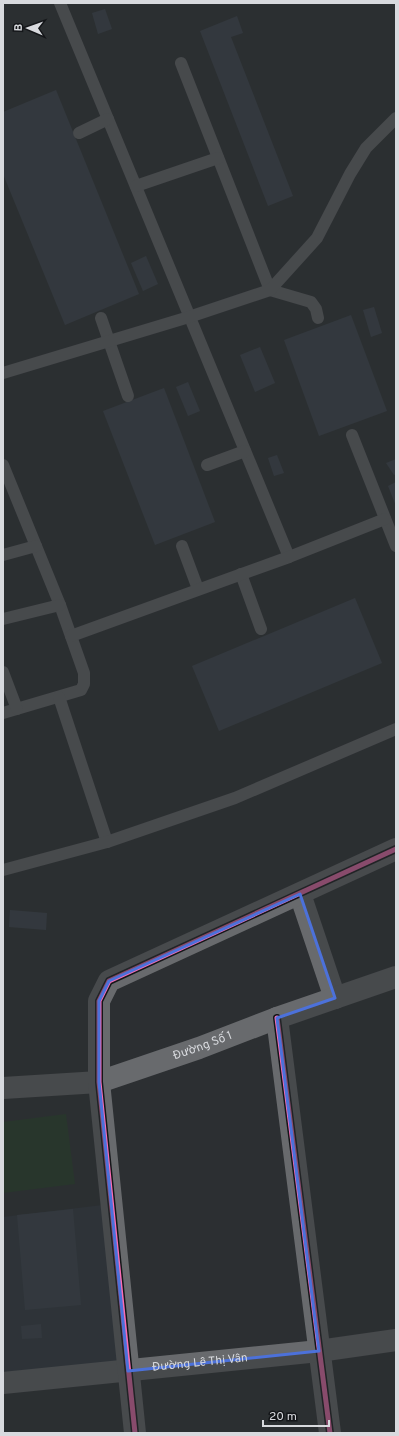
<svg xmlns="http://www.w3.org/2000/svg" width="399" height="1436" font-family="Overpass,sans-serif">
	<rect width="100%" height="100%" fill="#2c2f32"/>
	<path fill="#313841" d="M103,1205l17,158 -117,13v-159z"/>
	<path fill="#243f27" d="M66,1114l9,70 -72,9v-71z"/>
	<g fill="#3c444e">
		<path d="M105,9l7,20 -14,5 -6,-21z"/>
		<path d="M237,16l6,17 -12,4 62,159 -25,10 -68,-175z"/>
		<path d="M56,90l83,204 -74,31 -62,-151v-62z"/>
		<path d="M146,256l12,28 -15,7 -12,-28z"/>
		<path d="M374,307l8,26 -11,4 -8,-27z"/>
		<path d="M351,315l36,96 -68,25 -35,-96z"/>
		<path d="M260,347l15,36 -20,9 -15,-37z"/>
		<path d="M188,382l12,29 -12,5 -12,-29z"/>
		<path d="M164,388l51,134 -60,23 -52,-134z"/>
		<path d="M277,455l7,18 -10,3 -6,-18z"/>
		<path d="M396,459v15l-2,1 -8,-12z"/>
		<path d="M396,482v24l-8,-20z"/>
		<path d="M355,598l27,65 -163,68 -27,-65z"/>
		<path d="M10,910l37,3 -1,17 -37,-3z"/>
		<path d="M73,1209l8,96 -56,5 -8,-95z"/>
		<path d="M41,1324l1,14 -20,1 -1,-13z"/>
	</g>
	<g fill="none" stroke-linecap="round" stroke-linejoin="round">
		<g stroke="#686a6d" stroke-width="12">
			<path d="M60,3l229,554"/>
			<path d="M181,63l89,227 41,12 5,7 2,9"/>
			<path d="M79,133l29,-14"/>
			<path d="M136,186l82,-28"/>
			<path d="M101,318l27,78"/>
			<path d="M3,373l186,-56 81,-27 47,-52 33,-64 16,-26 30,-30"/>
			<path d="M352,435l44,111"/>
			<path d="M3,465l57,140 24,68v11l-3,6 -78,23"/>
			<path d="M207,465l38,-14"/>
			<path d="M182,546l16,43"/>
			<path d="M3,555l33,-9"/>
			<path d="M241,574l20,55"/>
			<path d="M3,619l57,-14"/>
			<path d="M71,636l218,-79 96,-38"/>
			<path d="M3,672l14,37"/>
			<path d="M59,697l48,145"/>
			<path d="M3,870l104,-28 128,-44 161,-69"/>
		</g>
		<g stroke="#686a6d" stroke-width="22">
			<path d="M300,894l35,104"/>
			<path d="M277,1018l53,415"/>
			<path id="s1" d="M3,1088l96,-6 100,-34 78,-30 119,-41"/>
			<path id="s2" d="M3,1383l316,-32 77,-11"/>
			<path d="M135,1433l-36,-351v-81l10,-20 287,-132"/>
		</g>
		<defs>
			<g id="cycleway">
				<path d="M277,1018l53,415"/>
				<path d="M135,1433l-36,-351v-81l10,-20 287,-132"/>
			</g>
		</defs>
		<use href="#cycleway" stroke="#141619" stroke-width="8"/>
		<use href="#cycleway" stroke="#f96db3" stroke-width="5"/>
	</g>
	<path d="M0 0H399V1436H0ZM300,894l35,104 -58,20 42,333 -191,20 -29,-289v-81l10,-20z" fill="#2c2f32" fill-opacity=".55" fill-rule="evenodd"/>
	<path fill="none" stroke="#4c71da" stroke-width="3" stroke-linejoin="round" d="M300,894l35,104 -58,20 42,333 -191,20 -29,-289v-81l10,-20z"/>
	<g text-anchor="middle" dominant-baseline="central" stroke-width="3" stroke-linejoin="round" paint-order="stroke">
		<g font-size="12" fill="#d8dade" stroke="#141619">
			<text stroke="none"><textPath href="#s1" startOffset="206">Đường Số 1</textPath></text>
			<text stroke="none"><textPath href="#s2" startOffset="198">Đường Lê Thị Vân</textPath></text>
		</g>
	</g>
	<rect width="399" height="1436" fill="none" stroke="#d8dade" stroke-width="8"/>
	<g transform="translate(28 28) rotate(272)" stroke="#141619" stroke-width="3" paint-order="stroke">
	<path d="M0-3L7 15L0 10L-7 15Z" fill="#d8dade"/>
	<text y="-6" font-size="11" font-weight="bold" text-anchor="middle" fill="#d8dade">B</text>
	</g>
	<path d="M263 1420v6h66v-6" fill="none" stroke="#d8dade" stroke-width="2"/>
	<text x="269" y="1420" font-size="12" fill="#d8dade" stroke="#141619" stroke-width="3" paint-order="stroke">20 m</text>
</svg>
